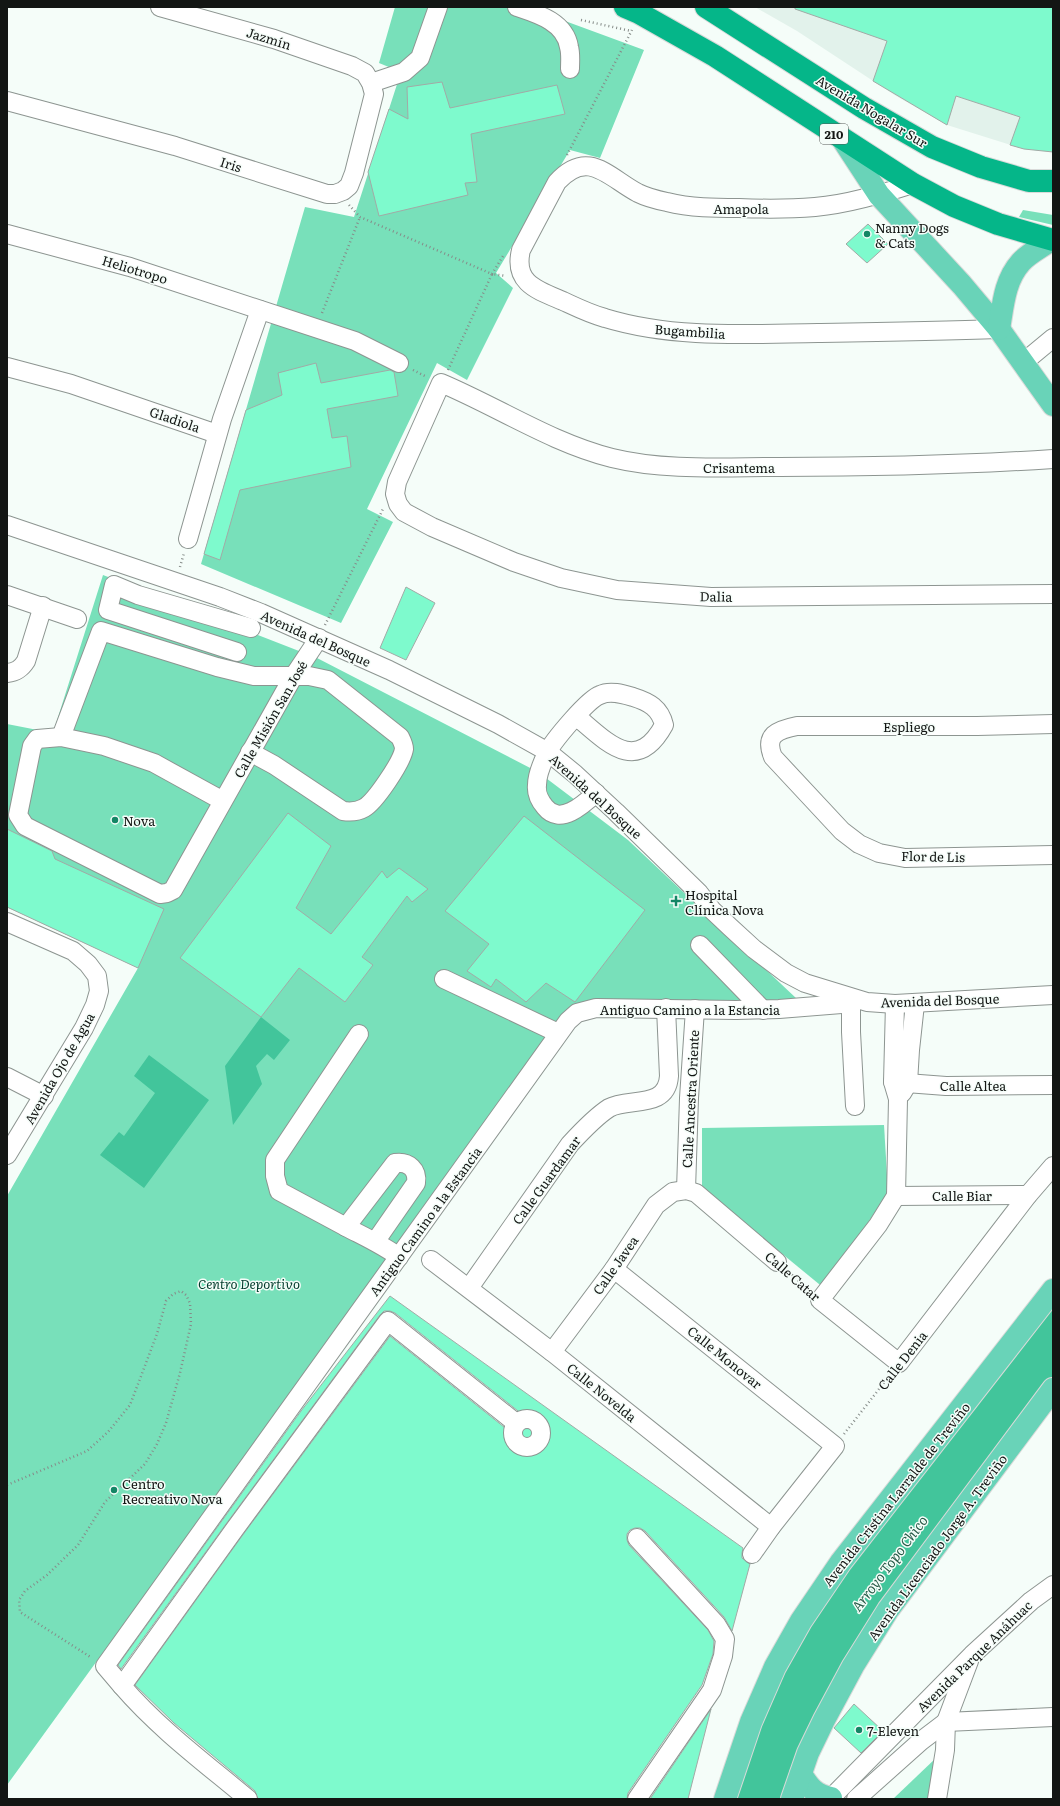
<svg xmlns="http://www.w3.org/2000/svg" width="1060" height="1806" font-family="Literata,serif">
	<rect width="100%" height="100%" fill="#f5fdf9"/>
	<path fill="#e2f2eb" d="M755,7h298l-29,142 -77,-24 -51,-29 -99,-65z"/>
	<g fill="#78e0ba">
		<path d="M395,7h132l117,43 -44,108 -30,-8 -74,123 17,15 -46,92 -30,-17 -70,146 26,13 -52,101 -140,-59 104,-357 49,10 47,-145 -22,-9z"/>
		<path d="M1023,210l30,5v10l-34,-8z"/>
		<path d="M103,575l214,83 221,114 90,68 169,159 -226,8 -564,778v-589l131,-228 -131,-61v-183l46,9z"/>
		<path d="M884,1125l4,67 -63,97 -123,-101v-60z"/>
		<path d="M937,1757l-6,42h-38z"/>
	</g>
	<g fill="#42c59b">
		<path d="M261,1017l29,23 -16,20 -7,-6 -11,12 6,18 -29,41 -8,-59z"/>
		<path d="M149,1055l60,45 -65,88 -44,-33 19,-23 5,4 31,-43 -21,-17z"/>
		<path d="M1053,1290v99l-165,221 -96,189h-67l50,-132z"/>
	</g>
	<g fill="#7efacd" stroke="#a2aaa6">
		<path d="M795,7h258v145l-29,-3 -14,-4 10,-28 -64,-21 -9,29 -74,-44 14,-40 -92,-32z"/>
		<path d="M442,82l8,26 107,-23 8,29 -94,20 6,48 -12,1 3,12 -89,21 -11,-44 21,-63 19,10 -1,-32z"/>
		<path d="M868,224l20,20 -21,19 -21,-19z"/>
		<path d="M316,363l5,20 69,-13 4,2 4,24 -71,13 5,29 15,-2 4,31 -111,23 -20,70 -16,-6 42,-144 36,-15 -4,-22z"/>
		<path d="M406,587l29,16 -29,57 -26,-12z"/>
		<path d="M288,813l43,33 -35,62 35,26 51,-63 5,7 12,-10 29,21 -16,13 -5,-6 -45,61 11,8 -28,37 -46,-34 -38,49 -81,-59z"/>
		<path d="M524,816l121,94 -70,92 -29,-19 -20,19 -30,-23 -5,8 -24,-16 22,-27 -44,-33z"/>
		<path d="M7,829l45,22 3,8 109,50 -26,59 -131,-61z"/>
		<path d="M390,1296l353,252 -1,5v5l8,6 -18,67 -8,-14 -79,-86 -5,-3h-5l-5,2 -3,4v6l2,5 79,85 6,11 -1,13 -11,31 -74,108 -1,6h-369l-3,-8 -81,-68 -39,-38 107,-149 148,-200 119,95 5,2h5l5,-4 2,-9 -3,-5 -128,-102 -5,-2h-6l-4,4 -154,209 -105,145 -3,-4 183,-254z"/>
		<path d="M854,1704l29,27 -22,22 -27,-25z"/>
		<path d="M711,1709l-23,90h-38z"/>
	</g>
	<g fill="none" stroke-linecap="round" stroke-linejoin="round">
		<defs>
			<g id="minor">
				<path d="M517,7c21,7 48,15 52,40 2,7 1,15 1,22"/>
				<path d="M371,83l33,-11 16,-14 18,-51"/>
				<path d="M7,101l168,45 152,48h8l8,-3 6,-5 5,-13 20,-79 -3,-11 -6,-10 -13,-7 -78,-27 -114,-32"/>
				<path d="M913,184c-32,10 -65,20 -98,23 -25,2 -51,2 -76,1 -24,0 -48,0 -72,-6 -10,-2 -21,-5 -29,-9 -30,-16 -50,-45 -81,-11l-36,68c-8,33 16,40 42,51 13,6 27,13 42,17 69,21 141,16 213,15 60,-1 121,-2 181,-4"/>
				<path d="M7,234l123,33 225,74 44,22"/>
				<path d="M1024,362l29,-24"/>
				<path d="M7,367l64,17 146,50"/>
				<path d="M1053,459c-91,6 -183,8 -274,8 -55,0 -114,4 -167,-9 -60,-15 -114,-51 -171,-75l-44,99 -2,12 3,10 6,8 28,15 82,35 47,16 56,12 94,7 342,-3"/>
				<path d="M7,525l213,72 41,16 128,57 109,54 50,28 27,22 41,38 83,81 13,17 18,17 24,22 32,24 19,10 62,19 28,2 158,-9"/>
				<path d="M188,539l34,-120 38,-109"/>
				<path d="M7,595l70,24"/>
				<path d="M237,652l-129,-42 6,-25 24,10 113,33"/>
				<path d="M7,673c9,-1 14,-4 19,-12l17,-55"/>
				<path d="M576,716c30,25 60,60 88,9 -4,-17 -15,-23 -31,-28 -10,-3 -23,-7 -33,-2 -12,4 -47,46 -53,58 -4,8 -10,22 -10,32 -1,9 2,15 8,22 15,19 38,-2 51,-14"/>
				<path d="M1053,724l-76,2h-180c-20,4 -33,9 -24,31l69,74 17,13 20,9 26,5 148,-3"/>
				<path d="M61,737l40,-106 116,36 37,9h55l19,4 72,57c2,4 4,8 4,12 -2,13 -29,53 -40,59 -7,4 -14,4 -21,3l-69,-46 -24,-13"/>
				<path d="M223,801l-69,-38 -50,-17 -43,-9 -24,2 -5,7 -14,69 7,11 135,68 7,-1 6,-3 120,-213 26,-39"/>
				<path d="M7,922l66,29 15,13 9,12 2,15 -4,14 -11,23 -77,127"/>
				<path d="M700,945l63,65"/>
				<path d="M444,979l114,54"/>
				<path d="M851,1004v28l4,74"/>
				<path d="M895,1004l-2,78 5,17 -2,97 -18,29 -58,75 79,63 129,-168 25,-29"/>
				<path d="M7,1077l37,19"/>
				<path d="M893,1082l53,4 107,-1"/>
				<path d="M902,1093l6,-10 2,-33 5,-46"/>
				<path d="M686,1190l3,-92 6,-89"/>
				<path d="M896,1196l132,-1"/>
				<path d="M346,1227l-67,-36 -4,-15v-16l84,-126"/>
				<path d="M375,1242l41,-59c2,-13 -7,-22 -21,-20l-49,64c17,9 37,18 53,30"/>
				<path d="M431,1260l121,92 219,175"/>
				<path d="M614,1269l221,177 -64,81 -19,27"/>
				<path d="M469,1288l101,-144c12,-13 25,-27 39,-36 19,-11 58,2 60,-32l-3,-68"/>
				<path d="M552,1352l62,-83 42,-64 17,-13 13,-2 10,3 81,69"/>
				<circle cx="527" cy="1433" r="14"/>
				<path d="M122,1686l-17,-20 463,-645 9,-8 19,-5 140,2 43,-1 75,-6"/>
				<path d="M248,1799c-43,-36 -89,-70 -126,-113l112,-156 154,-209 128,102"/>
				<path d="M637,1799l75,-109 11,-34 2,-17 -9,-15 -79,-86"/>
				<path d="M830,1799l142,-144 59,-54 22,-16"/>
				<path d="M856,1799l65,-58 25,-19 107,-5"/>
				<path d="M937,1799l8,-49 1,-28 23,-61"/>
			</g>
			<g id="major">
				<path d="M843,140l36,55 83,90 37,44 54,76"/>
				<path d="M999,329c4,-23 5,-48 22,-67 8,-9 21,-15 30,-22"/>
				<path d="M801,1774c8,13 14,21 30,24"/>
				<path d="M725,1799l26,-77 24,-55 26,-46 40,-59 212,-272"/>
				<path d="M792,1799l16,-46 16,-33 29,-54 35,-56 165,-221"/>
			</g>
			<g id="highway">
				<path d="M625,7l14,6 76,43 198,128 41,22 44,18 55,16"/>
				<path d="M706,7l158,101 68,39 49,20 48,14h24"/>
			</g>
		</defs>
		<use href="#minor" stroke="#8d9591" stroke-width="20"/>
		<use href="#major" stroke="#d9dad9" stroke-width="24"/>
		<use href="#highway" stroke="#d9dad9" stroke-width="24"/>
		<g stroke="#868c89" stroke-width="2.5" stroke-dasharray="1 3" stroke-linecap="butt">
			<path d="M581,20l50,11"/>
			<path d="M567,155l65,-125"/>
			<path d="M349,205l11,12 132,57 11,-18"/>
			<path d="M322,313l38,-96"/>
			<path d="M413,370l14,7"/>
			<path d="M448,370l44,-96 14,2"/>
			<path d="M180,567l4,-14"/>
			<path d="M325,625l58,-116"/>
			<path d="M789,1272l20,18"/>
			<path d="M844,1434l46,-59"/>
			<path d="M7,1485l80,-34 21,-19 22,-27 27,-71 9,-33 7,-7 8,-3 5,4 4,8 1,21 -11,49 -14,50 -9,21 -12,20 -40,38 -27,43 -31,30 -22,16 -6,9 1,12 72,46"/>
		</g>
		<use href="#minor" stroke="#fff" stroke-width="18"/>
		<use href="#major" stroke="#69d3b8" stroke-width="22"/>
		<use href="#highway" stroke="#05b689" stroke-width="22"/>
	</g>
	<g fill="#138665" stroke="#f5fdf9" stroke-width="1.5">
		<circle cx="867" cy="234" r="4"/>
		<circle cx="115" cy="820" r="4"/>
		<path d="M674 895h4v4h4v4h-4v4h-4v-4h-4v-4h4z"/>
		<circle cx="114" cy="1490" r="4"/>
		<circle cx="859" cy="1730" r="4"/>
	</g>
	<g text-anchor="middle" dominant-baseline="central" stroke-width="3" stroke-linejoin="round" paint-order="stroke">
		<rect fill="#f5fdf9" stroke="#575b59" stroke-width="1" x="820" y="124" width="28" height="20" rx="3"/>
		<g font-size="12" font-weight="bold" fill="#131614">
			<text x="834" y="134">210</text>
		</g>
		<g font-size="13" fill="#131614" stroke="#f5fdf9">
			<text transform="translate(269 38) rotate(17)">Jazmín</text>
			<text transform="translate(872 111) rotate(31)">Avenida Nogalar Sur</text>
			<text transform="translate(231 164) rotate(18)">Iris</text>
			<text x="741" y="208">Amapola</text>
			<text transform="translate(135 269) rotate(17)">Heliotropo</text>
			<text transform="translate(690 331) rotate(4)">Bugambilia</text>
			<text transform="translate(175 419) rotate(19)">Gladiola</text>
			<text x="739" y="467">Crisantema</text>
			<text transform="translate(716 596) rotate(1)">Dalia</text>
			<text transform="translate(316 638) rotate(24)">Avenida del Bosque</text>
			<text transform="translate(270 719) rotate(-60)">Calle Misión San José</text>
			<text x="909" y="726">Espliego</text>
			<text transform="translate(596 796) rotate(42)">Avenida del Bosque</text>
			<text transform="translate(933 856) rotate(1)">Flor de Lis</text>
			<text transform="translate(940 1000) rotate(-2)">Avenida del Bosque</text>
			<text x="690" y="1009">Antiguo Camino a la Estancia</text>
			<text transform="translate(59 1068) rotate(-60)">Avenida Ojo de Agua</text>
			<text x="973" y="1085">Calle Altea</text>
			<text transform="translate(690 1099) rotate(-87)">Calle Ancestra Oriente</text>
			<text transform="translate(546 1180) rotate(-54)">Calle Guardamar</text>
			<text x="962" y="1195">Calle Biar</text>
			<text transform="translate(425 1221) rotate(-54)">Antiguo Camino a la Estancia</text>
			<text transform="translate(615 1265) rotate(-55)">Calle Javea</text>
			<text transform="translate(793 1276) rotate(41)">Calle Catar</text>
			<text transform="translate(725 1357) rotate(39)">Calle Monovar</text>
			<text transform="translate(902 1360) rotate(-52)">Calle Denia</text>
			<text transform="translate(602 1392) rotate(39)">Calle Novelda</text>
			<text transform="translate(896 1494) rotate(-52)">Avenida Cristina Larralde de Treviño</text>
			<text transform="translate(937 1547) rotate(-54)">Avenida Licenciado Jorge A. Treviño</text>
			<text transform="translate(974 1656) rotate(-44)">Avenida Parque Anáhuac</text>
		</g>
		<g font-size="13" fill="#131614" stroke="#f5fdf9" text-anchor="start">
			<text x="875" y="227">Nanny Dogs<tspan x="875" dy="15">&amp; Cats</tspan></text>
			<text x="123" y="820">Nova</text>
			<text x="685" y="894">Hospital<tspan x="685" dy="15">Clínica Nova</tspan></text>
			<text x="122" y="1483">Centro<tspan x="122" dy="15">Recreativo Nova</tspan></text>
			<text x="867" y="1730">7-Eleven</text>
		</g>
		<g font-size="13" font-style="italic" fill="#013c2b" stroke="#f5fdf9">
			<text x="249" y="1283">Centro Deportivo</text>
		</g>
		<g font-size="14" font-style="italic" fill="#275b48" stroke="#f5fdf9">
			<text transform="translate(889 1563) rotate(-53)">Arroyo Topo Chico</text>
		</g>
	</g>
	<rect width="1060" height="1806" fill="none" stroke="#131614" stroke-width="16"/>
</svg>
